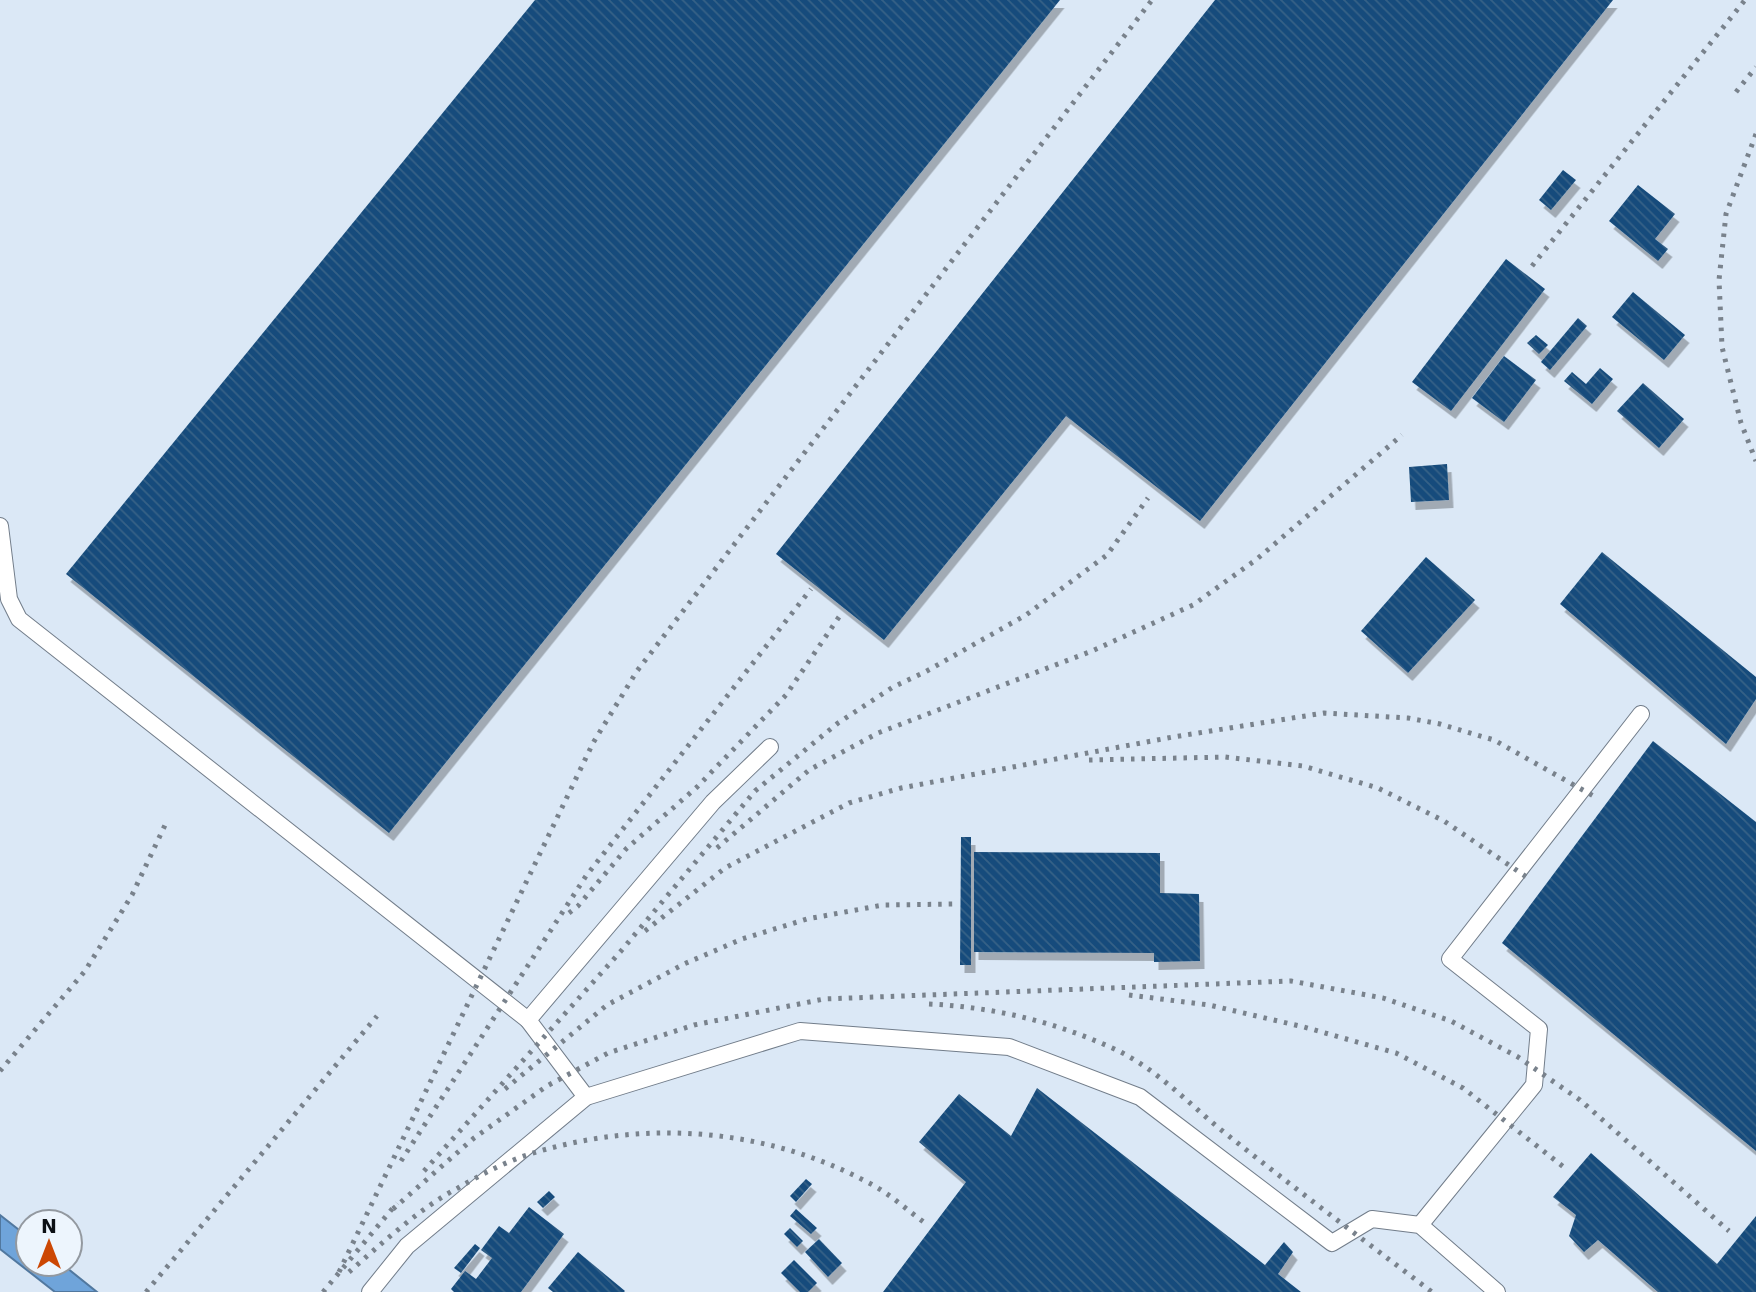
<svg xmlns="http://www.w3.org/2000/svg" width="1756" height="1292" font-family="'DejaVu Sans',sans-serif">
	<defs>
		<pattern id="building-back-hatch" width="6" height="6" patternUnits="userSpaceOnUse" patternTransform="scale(1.75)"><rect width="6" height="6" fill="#164b7b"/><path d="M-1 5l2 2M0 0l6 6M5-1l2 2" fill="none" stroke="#366187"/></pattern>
		<filter id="shadow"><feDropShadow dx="4.5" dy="8" stdDeviation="0" flood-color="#0004"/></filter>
	</defs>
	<rect width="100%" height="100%" fill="#dbe8f6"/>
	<path fill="#6fa4da" stroke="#51789f" stroke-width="2" d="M0,1215l28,22v27h34l35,28h-42l-55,-43z"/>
	<g fill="url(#building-back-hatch)" filter="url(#shadow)">
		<path d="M535,0h525l-671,833 -323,-259z"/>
		<path d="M1215,0h398l-413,521 -134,-105 -182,224 -108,-86z"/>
		<path d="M1563,170l13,10 -25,30 -12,-10z"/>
		<path d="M1638,185l37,29 -20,25 13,10 -10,12 -49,-40z"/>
		<path d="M1506,259l39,30 -94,122 -39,-29z"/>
		<path d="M1633,292l52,43 -21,25 -52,-43z"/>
		<path d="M1578,318l9,8 -37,44 -9,-8z"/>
		<path d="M1536,335l12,10 -9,9 -12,-11z"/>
		<path d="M1504,356l32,24 -32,42 -32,-24z"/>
		<path d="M1600,368l13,11 -21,25 -28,-23 8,-9 14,12z"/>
		<path d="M1643,383l41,36 -25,29 -42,-37z"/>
		<path d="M1447,464l2,36 -38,2 -2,-35z"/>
		<path d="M1602,552l154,125v22l-30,45 -166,-140z"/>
		<path d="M1426,557l49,43 -67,73 -47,-42z"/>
		<path d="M1653,741l103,81v329l-254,-208z"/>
		<path d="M961,837h10v128h-11z"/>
		<path d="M974,852l186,1v40l39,1 1,67 -46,1v-9l-180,-1z"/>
		<path d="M1037,1088l228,177 19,-23 9,10 -15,22 23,18h-418l83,-110 -47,-40 40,-48 52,42z"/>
		<path d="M1591,1153l126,111 39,-48v76h-98l-60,-52 -14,12 -15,-16 7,-21 -23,-18z"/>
		<path d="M806,1179l6,5 -16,18 -6,-6z"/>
		<path d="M549,1191l6,6 -12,11 -6,-6z"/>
		<path d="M529,1207l35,27 -43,58h-67l-3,-3 14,-18 11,8 16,-21 -11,-8 18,-24 10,7z"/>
		<path d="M796,1209l21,19 -6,6 -21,-18z"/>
		<path d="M790,1228l13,13 -6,6 -13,-13z"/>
		<path d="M819,1239l23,24 -14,14 -23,-25z"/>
		<path d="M475,1244l5,4 -19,25 -7,-5z"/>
		<path d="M578,1252l47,39 -1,1h-71l-5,-4z"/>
		<path d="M794,1260l23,23 -9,9h-8l-19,-19z"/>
	</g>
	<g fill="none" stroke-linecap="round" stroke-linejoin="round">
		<defs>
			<g id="service">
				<path d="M0,526l9,73 10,20 509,401"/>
				<path d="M586,1097l-58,-77 185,-218 57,-55"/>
				<path d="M1420,1225l114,-140 5,-56 -89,-70 191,-245"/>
				<path d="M370,1292l37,-46 179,-149 214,-66 209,16 131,50 192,146 40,-24 48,6 77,67"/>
			</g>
		</defs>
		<use href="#service" stroke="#727d8a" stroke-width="18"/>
		<use href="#service" stroke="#fff" stroke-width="16"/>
		<g stroke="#79828c" stroke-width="5" stroke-dasharray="3.5 7" stroke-linecap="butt">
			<path d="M1736,92l20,-25"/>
			<path d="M1756,134l-30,80 -7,66 3,67 19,76 15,38"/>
			<path d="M1532,266l213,-266"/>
			<path d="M1089,760l136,-3 78,9 75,22 66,33 87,59"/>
			<path d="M717,848l92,-78 69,-37 214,-82 101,-46 64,-46 145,-124"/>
			<path d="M569,913l9,-7 48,-57 71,-62 89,-92 55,-81"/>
			<path d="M645,931l80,-63 124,-65 52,-15 272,-51 151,-24 84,5 32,6 54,16 103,58"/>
			<path d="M1129,995l80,10 95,22 92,26 67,35 102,80"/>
			<path d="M929,1004c63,3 123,17 181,43 42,18 75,53 110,82 70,56 141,109 212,163"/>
			<path d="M0,1071l85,-100 47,-76 34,-72"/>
			<path d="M505,1089l102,-84 77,-41 58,-25 65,-20 76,-14 73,-1"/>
			<path d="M401,1161l185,-285 225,-287"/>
			<path d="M424,1171l197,-220 134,-160 83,-68 55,-36 32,-15 101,-57 81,-60 41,-57"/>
			<path d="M393,1209l81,-71 73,-52 61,-33 86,-28 130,-26 467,-18 92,17 68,23 67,36 62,43 149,131"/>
			<path d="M339,1272l254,-529 44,-72 515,-671"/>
			<path d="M349,1272c31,-27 72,-65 109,-84 22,-13 47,-26 72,-34 112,-35 235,-27 339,29 20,10 38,27 56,40"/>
			<path d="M146,1292l231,-276"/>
			<path d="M323,1292l74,-89"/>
		</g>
	</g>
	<g transform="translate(49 1243)"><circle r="33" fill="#edf5fd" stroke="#9399a0" stroke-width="2"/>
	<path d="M0-5L12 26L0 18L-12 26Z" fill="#cc4704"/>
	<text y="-10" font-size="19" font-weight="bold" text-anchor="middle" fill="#0c1015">N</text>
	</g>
</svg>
